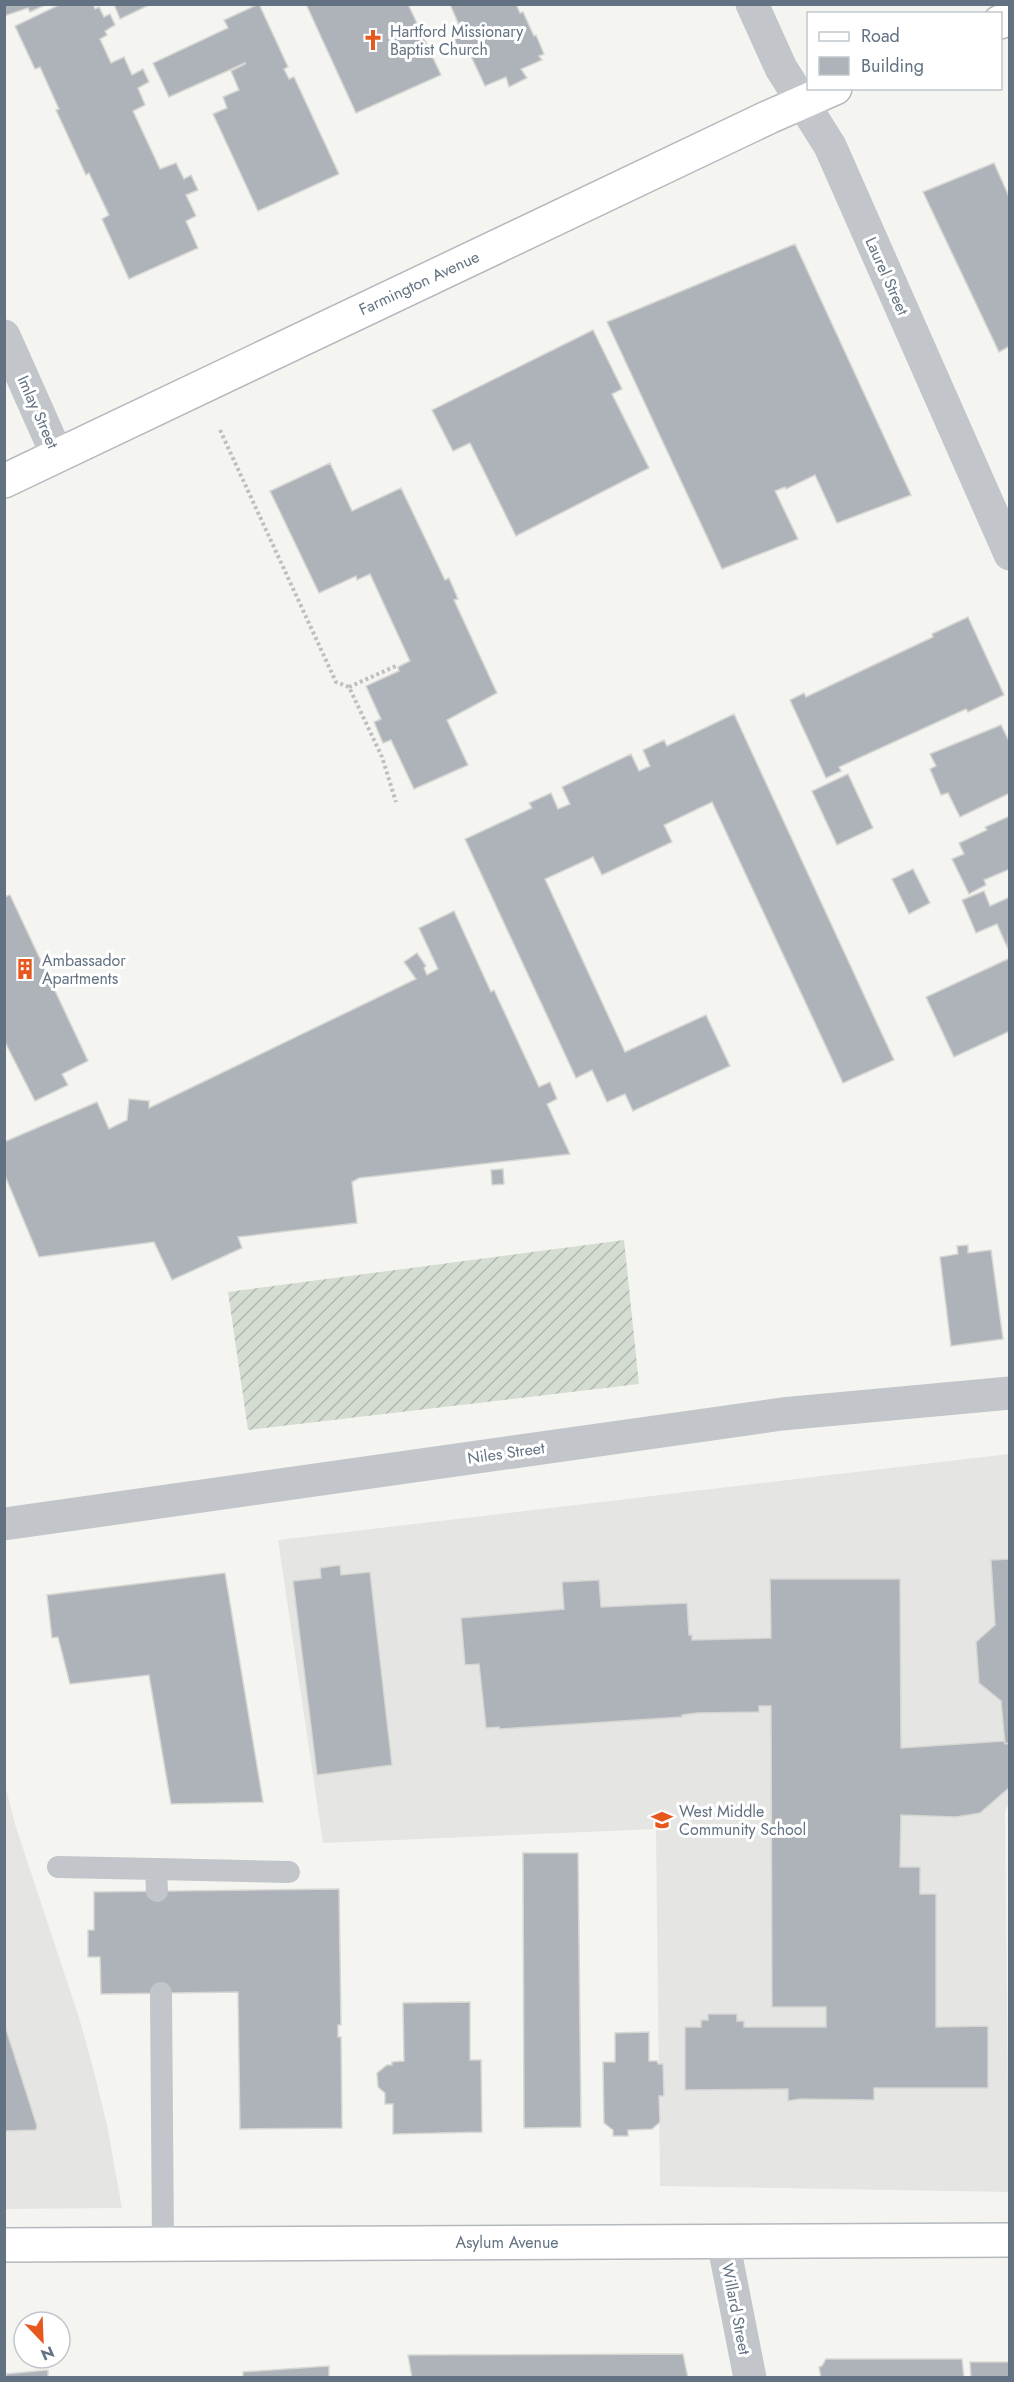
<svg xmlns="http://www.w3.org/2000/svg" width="1014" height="2382" font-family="Jost,sans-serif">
	<defs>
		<pattern id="garden-furrows" width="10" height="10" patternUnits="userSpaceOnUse" patternTransform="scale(1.5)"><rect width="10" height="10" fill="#d5dcd1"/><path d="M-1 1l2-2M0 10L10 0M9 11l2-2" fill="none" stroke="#b0b7af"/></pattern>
	</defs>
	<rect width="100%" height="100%" fill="#f4f5f0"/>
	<g fill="#e5e6e4">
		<path d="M1009,1454l1,348 -5,9 4,381 -349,-6 -4,-357 -333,14 -45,-303z"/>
		<path d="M4,1781l11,43 66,200 13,48 13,53 15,83 -117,1z"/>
	</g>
	<path fill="url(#garden-furrows)" d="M624,1240l15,144 -391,46 -20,-138z"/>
	<g fill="#adb3b9" stroke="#d6d6d3" stroke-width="1.5">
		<path d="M4,4h43l-17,8 -2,-4 -24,8z"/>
		<path d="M61,4h32l2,5 4,-2 5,10 6,-3 5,11 -10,6 2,4 -7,4 11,24 13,-6 8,18 11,-6 6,13 -11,6 7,17 -12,6 27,58 16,-6 8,16 7,-4 7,15 -12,5 10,21 -10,5 12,27 -69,31 -27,-60 7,-4 -20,-42 -3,2 -30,-65 3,-1 -19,-42 -5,2 -20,-43z"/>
		<path d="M114,4h37l-31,15z"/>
		<path d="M259,4l29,63 -4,2 5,10 5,-2 45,97 -81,37 -45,-97 14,-6 -4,-11 16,-7 -8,-19 14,-7v-1l-76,34 -16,-34 75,-35 -4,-8z"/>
		<path d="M306,4h102l33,71 -85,38z"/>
		<path d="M450,4h66l4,9 3,-1 11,24 2,-1 8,19 -5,2 3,4 -21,9 6,9 -18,9 -3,-10 -21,9 -15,-32 -2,1 -3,-6 -5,2 -6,-12 5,-3 -2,-5 4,-1z"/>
		<path d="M994,163l16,36v147l-11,6 -76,-160z"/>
		<path d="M795,244l116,251 -74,28 -22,-48 -29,14 -1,-2 -10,4 23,48 -76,30 -115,-247z"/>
		<path d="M593,330l29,59 -10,5 37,74 -133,68 -46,-93 -17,8 -21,-41z"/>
		<path d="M330,463l22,48 49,-23 44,92 4,-2 9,21 -4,1 43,93 -50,27 21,45 -54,24 -23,-49 -8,3 -9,-21 7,-3 -15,-33 33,-15 -1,-4 12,-6 -40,-87 -13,6 -1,-4 -37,17 -49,-102z"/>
		<path d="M968,617l36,78 -36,17 -2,-3 -127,58 2,4 -15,7 -36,-78 14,-7 2,4 127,-60 -1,-3z"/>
		<path d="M734,714l160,346 -51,23 -131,-281 -48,23 8,17 -70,33 -9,-18 -48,22 80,173 81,-37 24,51 -97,45 -8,-17 -18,8 -15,-32 -16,8 -111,-239 67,-31 -3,-5 22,-10 7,16 12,-5 -8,-17 69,-33 8,17 11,-5 -7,-16 21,-10 3,6z"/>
		<path d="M1001,725l9,18v50l-50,24 -12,-24 -7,2 -11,-26 6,-3 -6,-12z"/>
		<path d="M848,774l25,54 -36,17 -25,-54z"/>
		<path d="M1010,816v53l-26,11 2,5 -17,9 -17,-35 12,-5 -5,-11 28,-13 -2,-3z"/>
		<path d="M913,869l17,34 -21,11 -17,-35z"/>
		<path d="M984,891l6,15 20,-9 -2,52 -11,-25 -21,9 -14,-33z"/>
		<path d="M10,895l78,166 -26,13 6,11 -33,16 -31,-61v-143z"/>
		<path d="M454,911l37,81 3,-2 45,97 11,-5 7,17 -10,5 23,50 -211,24 -7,4 5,41 -119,14 4,11 -70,32 -18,-38 -115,15 -35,-84v-31l93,-40 12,27 18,-9 2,-21 20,2v7l267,-129 -12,-17 13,-9 9,13 -2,2 3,7 11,-6 -19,-41z"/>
		<path d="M1010,958v73l-56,26 -28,-60z"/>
		<path d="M503,1169l1,15 -12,1 -1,-15z"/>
		<path d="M968,1245v8l23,-3 12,89 -52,7 -11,-89 18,-3 -1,-8z"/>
		<path d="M1010,1559v184l-5,1 -4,-43 -22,-18 -3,-41 19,-17 -4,-65z"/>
		<path d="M340,1565l1,10 29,-3 22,193 -75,10 -24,-194 28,-3 -1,-10z"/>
		<path d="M225,1573l38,229 -92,2 -22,-129 -79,9 -12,-47 -6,1 -5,-43z"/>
		<path d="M770,1579h130l1,169 103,-7 1,3 5,-1v44l-30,26 -24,4 -55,-2 -1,52h20v27h16v133l52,-1v62h-114v12l-74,-1 -12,2v-12l-103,1v-63h16v-7h7v-6h29v7h7v6h82v-20h-54l-1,-301h-12v6l-62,1 -15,2v2l-182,12 -1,-2 -13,1 -7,-64 -14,1 -4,-47 103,-9 -2,-27 37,-2 2,27 86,-4 2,32h3v5l79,-2z"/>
		<path d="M523,1853h55l3,274 -57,1z"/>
		<path d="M339,1889l2,136h-3v12h3l1,91 -102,1 -2,-137 -137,2 -1,-37h-12v-27h6v-38z"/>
		<path d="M470,2002v58h11l1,72 -89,2v-30h-8v-11l-7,-6 -1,-14 10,-8h5v-3l12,-1 -1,-58z"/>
		<path d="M4,2023l33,103 -1,4 -32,1z"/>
		<path d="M649,2032v29h8l1,3h5l1,32h-5l1,26 -8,7 -24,1v6h-15v-6l-9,-7 -1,-61h12v-29z"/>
		<path d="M683,2354l5,24h-276l-4,-23z"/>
		<path d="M826,2359h136l2,19h-143l-2,-11 3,-1z"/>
		<path d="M970,2362h40v16h-39z"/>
		<path d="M329,2366v12h-86v-6z"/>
		<path d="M48,2370v8h-41l-1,-4z"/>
	</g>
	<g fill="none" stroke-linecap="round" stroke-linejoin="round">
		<defs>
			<path id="secondary" d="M4,2245l1006,-5"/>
			<g id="primary">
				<path d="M1000,22l10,-4"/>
				<path d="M4,481l765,-364 66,-29"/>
			</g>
		</defs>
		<use href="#secondary" stroke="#b4b9be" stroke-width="36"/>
		<use href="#primary" stroke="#b5b9bd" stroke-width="36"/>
		<g stroke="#bebfc1" stroke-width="4" stroke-dasharray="3 3" stroke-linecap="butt">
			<path d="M220,430l116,252 13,5 33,70 14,45"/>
			<path d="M349,687l47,-21"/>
		</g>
		<g stroke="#c2c5c9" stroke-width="22">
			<path d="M58,1867l98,2 1,22"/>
			<path d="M156,1869l133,3"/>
			<path d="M161,1993l2,250"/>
		</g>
		<g stroke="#c2c5c9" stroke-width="33">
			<path d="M752,4l29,64 49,78 180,408"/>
			<path d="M4,336l53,119"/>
			<path d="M4,1524l778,-110 228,-21"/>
			<path d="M723,2241l27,137"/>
		</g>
		<use href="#secondary" stroke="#fff" stroke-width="33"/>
		<use href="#primary" stroke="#fff" stroke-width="33"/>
	</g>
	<defs>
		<symbol id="church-bare" viewBox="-9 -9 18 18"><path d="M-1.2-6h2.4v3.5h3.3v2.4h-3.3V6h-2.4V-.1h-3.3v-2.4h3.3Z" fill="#e7581e" stroke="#fff" stroke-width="2.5" paint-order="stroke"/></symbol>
		<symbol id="building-bare" viewBox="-9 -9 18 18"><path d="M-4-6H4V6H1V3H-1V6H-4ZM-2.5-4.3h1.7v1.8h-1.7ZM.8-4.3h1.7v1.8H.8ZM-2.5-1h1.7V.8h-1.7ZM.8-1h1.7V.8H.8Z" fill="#e7581e" stroke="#fff" stroke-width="2.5" paint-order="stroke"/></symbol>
		<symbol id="school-bare" viewBox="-9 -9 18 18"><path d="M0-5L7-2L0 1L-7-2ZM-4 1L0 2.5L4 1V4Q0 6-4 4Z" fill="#e7581e" stroke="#fff" stroke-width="2.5" paint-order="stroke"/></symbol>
	</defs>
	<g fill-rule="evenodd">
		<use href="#church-bare" x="358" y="25" width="30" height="30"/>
		<use href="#building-bare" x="10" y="954" width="30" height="30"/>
		<use href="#school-bare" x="647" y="1805" width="30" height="30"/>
	</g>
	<g text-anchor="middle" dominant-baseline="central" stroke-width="6" stroke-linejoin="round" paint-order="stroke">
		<g font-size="16" fill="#637282" stroke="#fff" text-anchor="start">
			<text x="390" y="31">Hartford Missionary<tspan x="390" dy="18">Baptist Church</tspan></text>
			<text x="42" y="960">Ambassador<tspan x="42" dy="18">Apartments</tspan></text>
			<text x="679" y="1811">West Middle<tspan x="679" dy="18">Community School</tspan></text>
		</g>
		<g font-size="16" fill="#637282" stroke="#fff">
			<text transform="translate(887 276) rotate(66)">Laurel Street</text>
			<text transform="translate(419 283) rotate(-25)">Farmington Avenue</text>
			<text transform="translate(38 412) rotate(66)">Imlay Street</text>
			<text transform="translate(506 1453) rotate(-8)">Niles Street</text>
			<text x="507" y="2242">Asylum Avenue</text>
			<text transform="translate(736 2309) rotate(79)">Willard Street</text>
		</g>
	</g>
	<rect width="1014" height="2382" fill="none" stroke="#637282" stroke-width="12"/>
	<rect x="807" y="12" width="195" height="78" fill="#ffffff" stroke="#c1c7cd" stroke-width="1.5"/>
	<rect x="819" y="32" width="30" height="9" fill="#ffffff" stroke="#c1c7cd" stroke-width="1.5"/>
	<text x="861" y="42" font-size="18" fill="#637282">Road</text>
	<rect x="819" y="57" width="30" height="18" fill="#adb3b9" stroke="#c1c7cd" stroke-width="1.5"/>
	<text x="861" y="72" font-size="18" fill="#637282">Building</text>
	<g transform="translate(42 2340) rotate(157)"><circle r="28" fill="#ffffff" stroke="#c1c7cd" stroke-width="1.5"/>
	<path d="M0-4.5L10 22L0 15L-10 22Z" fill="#e7581e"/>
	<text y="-9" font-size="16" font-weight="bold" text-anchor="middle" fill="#637282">N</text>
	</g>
</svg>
